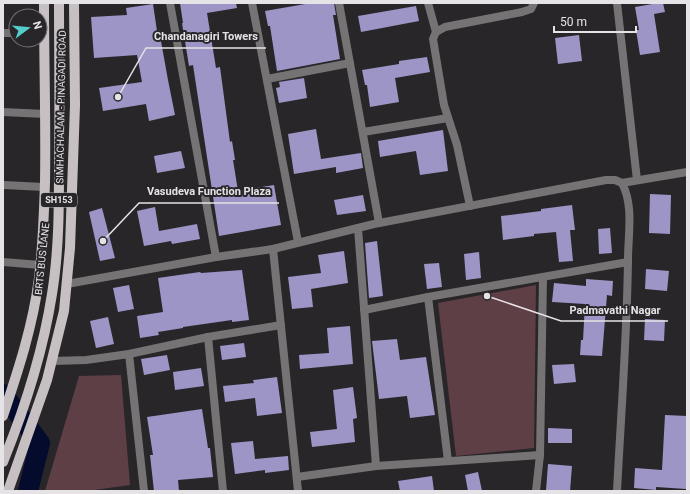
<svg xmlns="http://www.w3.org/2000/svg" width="690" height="494" font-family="Roboto,sans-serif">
	<rect width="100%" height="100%" fill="#29262a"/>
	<g fill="#5e3f45">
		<path d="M536,285l-2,163 -78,8 -18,-153z"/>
		<path d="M121,375l9,110 -43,6h-42l34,-115z"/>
	</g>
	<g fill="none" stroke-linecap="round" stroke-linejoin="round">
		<path stroke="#040b2d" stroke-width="20" d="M3,394l37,49 -12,48"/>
	</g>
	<g fill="#9d95c6">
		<path d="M180,3h56l1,5 -30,5 9,55 4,-1 10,75 2,-1 3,19h-2l5,31 36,-6 7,40 -62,11 -26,-171 -4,1 -7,-43h1z"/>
		<path d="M311,3h23l2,12h-3l7,44 -63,12 -7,-45h-2l-3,-15z"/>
		<path d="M658,3h5l2,9 -11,2 6,38 -20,3 -4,-25h3l-4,-23z"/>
		<path d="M153,4l4,27 2,-1 9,50 7,35 -26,6 -3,-17 -43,7 -4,-23 43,-6 -5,-27 -43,3 -3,-41 36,-2 -1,-7z"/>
		<path d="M416,6l3,15 -58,11 -3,-16z"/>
		<path d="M579,35l3,26 -24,3 -3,-26z"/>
		<path d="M427,57l3,15 -35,6 4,24 -29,5 -3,-22h-2l-3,-15 37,-6v-3z"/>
		<path d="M304,78l3,20 -28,5 -3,-15 4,-1 -1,-5z"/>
		<path d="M316,129l5,30 40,-6 2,15 -27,5v-6l-42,7 -6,-40z"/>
		<path d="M443,130l5,41 -28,4 -4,-24 -36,6 -2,-16z"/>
		<path d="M181,151l4,17 -28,5 -3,-17z"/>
		<path d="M650,194l21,1 -1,39 -21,-1z"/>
		<path d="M363,195l3,16 -29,4 -3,-15z"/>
		<path d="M572,205l3,25h-5l3,31 -14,1 -3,-30 -22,2v2l-31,4 -2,-24 40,-5v-2z"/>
		<path d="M155,207l4,24 38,-7 3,15 -28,5 -1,-3 -27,5 -7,-35z"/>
		<path d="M102,208l13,50 -15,3 -11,-49z"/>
		<path d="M610,228l2,25 -13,1 -1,-25z"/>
		<path d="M377,241l6,55 -14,2 -4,-55z"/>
		<path d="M344,251l4,32 -37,6 2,18 -21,2 -4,-32 33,-4 -3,-18z"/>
		<path d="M479,252l2,26 -15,2 -2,-26z"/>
		<path d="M439,263l3,24 -15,2 -3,-25z"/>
		<path d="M646,269l23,2 -2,20 -22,-2z"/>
		<path d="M242,270l7,50 -17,2v-2l-49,7v1l-25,4 1,3 -19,3 -3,-22 26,-4 -5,-34 42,-6 1,1z"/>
		<path d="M586,279l27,2 -1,15 -5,-1 -5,61 -22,-1 1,-15h2l2,-36 -33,-2 2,-19 32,3z"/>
		<path d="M129,285l5,24 -16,3 -5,-24z"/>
		<path d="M108,317l6,27 -18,4 -6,-27z"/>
		<path d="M645,319l20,1 -1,21 -20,-1z"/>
		<path d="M350,326l3,38 -53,5 -1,-14 30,-2 -2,-25z"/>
		<path d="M397,339l3,21 26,-3 9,58 -25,3 -3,-22 -28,3 -7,-58z"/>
		<path d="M244,343l2,14 -24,3 -2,-14z"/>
		<path d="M167,355l3,15 -26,5 -3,-16z"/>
		<path d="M574,364l2,18 -22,2 -2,-19z"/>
		<path d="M201,368l3,18 -29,4 -2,-18z"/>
		<path d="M277,377l5,36 -25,3 -2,-18 -30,4 -2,-16 31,-3 -1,-3z"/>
		<path d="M353,387l4,31 -4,1 2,23 -43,5 -2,-15 27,-3 -4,-39z"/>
		<path d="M202,409l6,39h2l3,29 -35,3 1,11h-25l-4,-36h3l-6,-38z"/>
		<path d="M665,415l22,1 -1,73 -30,-2v3l-22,-2 1,-20 27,2z"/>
		<path d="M548,428l24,1v14h-24z"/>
		<path d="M253,441l2,18 33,-3 1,14 -24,3v-3l-30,4 -4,-31z"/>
		<path d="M548,464l24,2 -2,25h-24z"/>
		<path d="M478,472l4,19h-14l-3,-16z"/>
		<path d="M432,476l2,15h-34l-2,-10z"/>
	</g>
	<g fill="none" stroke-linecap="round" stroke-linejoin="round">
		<g stroke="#767375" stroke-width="8">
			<path d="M170,3l46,254"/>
			<path d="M252,3l46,239"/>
			<path d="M339,3l40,220"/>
			<path d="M428,3l8,29"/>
			<path d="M617,3l20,177"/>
			<path d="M3,33h13"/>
			<path d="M267,79l83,-16"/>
			<path d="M3,112l42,2"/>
			<path d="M363,132l85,-14"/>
			<path d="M622,183l65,-11"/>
			<path d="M3,185l41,2"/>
			<path d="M470,206l-13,-61 -13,-40 -11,-66 3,-7 9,-5 77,-15 9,-3 3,-6"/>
			<path d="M358,228l18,238"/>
			<path d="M273,249l25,242"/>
			<path d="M3,262l37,3"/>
			<path d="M67,284l149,-27 57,-8 101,-25 232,-44h9l7,3c12,23 6,51 6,77 -1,77 -7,154 -11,231"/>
			<path d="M428,297l20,164"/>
			<path d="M364,310l64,-13 200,-35"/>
			<path d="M208,337l15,154"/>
			<path d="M129,354l15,137"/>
			<path d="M52,361l34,-1 43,-6 79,-17 73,-12"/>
			<path d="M297,477l79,-11 164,-11"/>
			<path d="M536,491l4,-36 3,-177"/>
		</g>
		<g stroke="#c6c0c3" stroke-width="10">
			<path d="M3,416c15,-45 30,-90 36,-138 4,-32 5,-64 6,-96 1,-60 -1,-119 -1,-179"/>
			<path d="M3,462c22,-54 40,-110 49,-168 7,-43 7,-87 7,-130 1,-54 0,-107 0,-161"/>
			<path d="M8,491l39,-111 17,-69 6,-63 5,-143 -1,-102"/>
		</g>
	</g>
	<g text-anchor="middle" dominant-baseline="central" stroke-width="4" stroke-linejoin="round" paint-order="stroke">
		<rect fill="#29262a" stroke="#adaaae" stroke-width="1" x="41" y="193" width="36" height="14" rx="3"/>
		<g font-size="9" font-weight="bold" fill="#e5e3e6">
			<text x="59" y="200">SH153</text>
		</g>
		<g font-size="10" fill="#e5e3e6" stroke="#29262a">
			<text transform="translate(61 107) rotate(-89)">SIMHACHALAM - PINAGADI ROAD</text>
			<text transform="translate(42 259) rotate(-84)">BRTS BUS LANE</text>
		</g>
	</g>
	<path fill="none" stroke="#e5e3e6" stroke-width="1.5" d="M118 97L146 48H266M103 241L139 203H279M487 296L561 321H668"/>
	<g fill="#e5e3e6" stroke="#29262a" stroke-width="1.5">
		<circle cx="118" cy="97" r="4"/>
		<circle cx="103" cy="241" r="4"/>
		<circle cx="487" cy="296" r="4"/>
	</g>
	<g font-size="11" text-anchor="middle" font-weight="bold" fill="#e5e3e6" stroke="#29262a" stroke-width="4" stroke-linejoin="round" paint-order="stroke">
		<text x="206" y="40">Chandanagiri Towers</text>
		<text x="209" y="195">Vasudeva Function Plaza</text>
		<text x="615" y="314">Padmavathi Nagar</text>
	</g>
	<rect width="690" height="494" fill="none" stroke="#e5e3e6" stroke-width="8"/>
	<g transform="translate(28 28) rotate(74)"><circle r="19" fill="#29262a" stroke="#747275"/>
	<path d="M0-3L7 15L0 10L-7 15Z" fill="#53cdca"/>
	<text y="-6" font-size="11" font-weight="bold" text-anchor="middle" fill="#e5e3e6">N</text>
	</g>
	<path d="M554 26v6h82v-6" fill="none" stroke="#e5e3e6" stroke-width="2"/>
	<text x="560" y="26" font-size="12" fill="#e5e3e6" stroke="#29262a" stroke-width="3" paint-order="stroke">50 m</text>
</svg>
